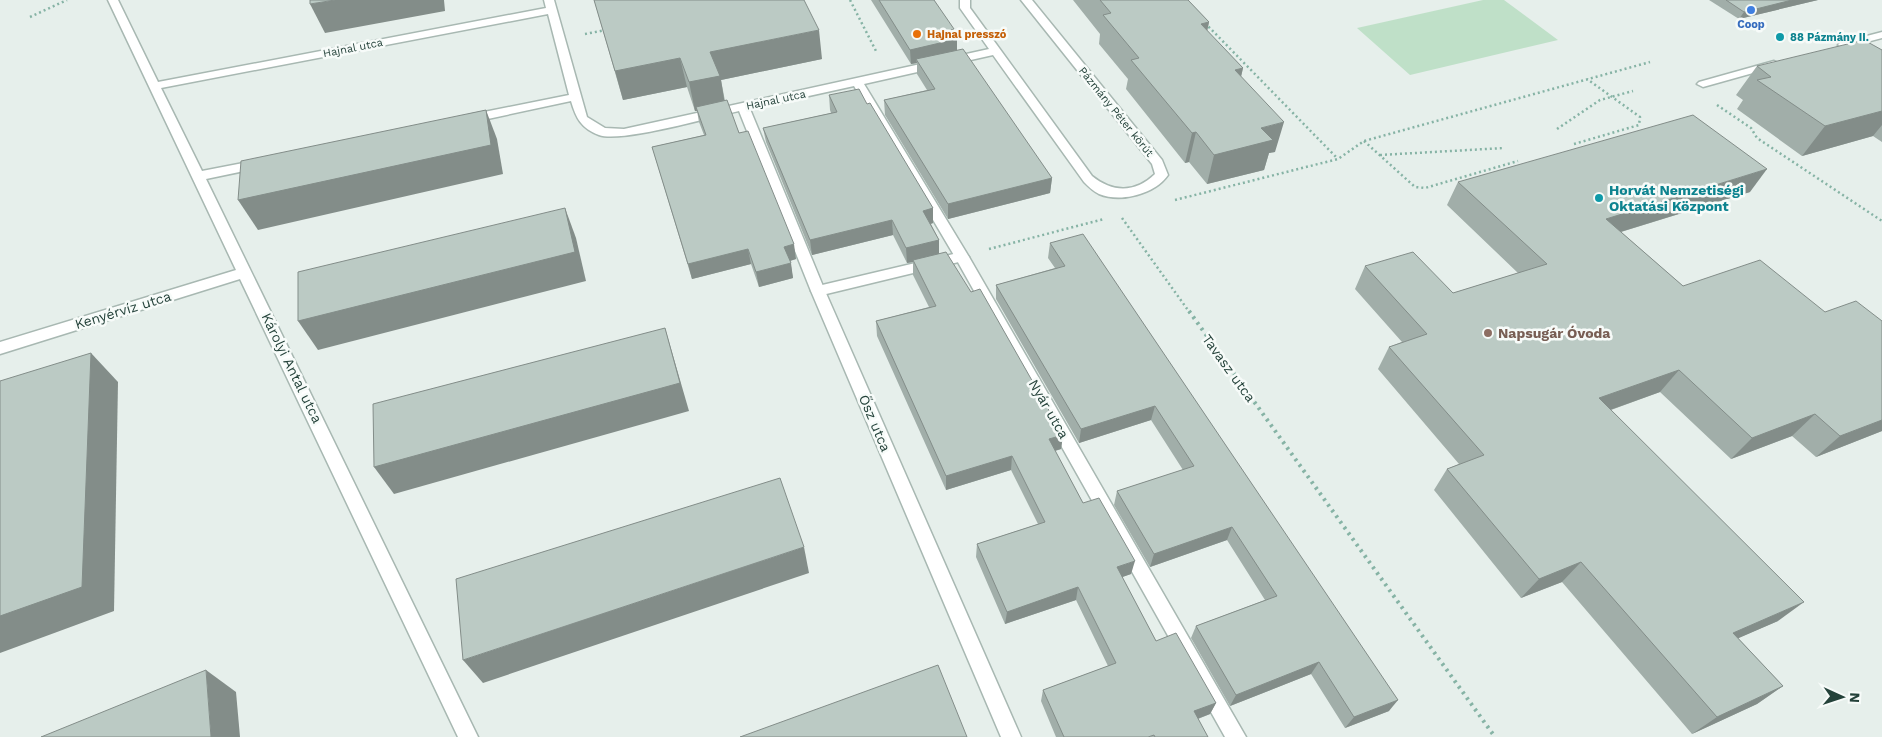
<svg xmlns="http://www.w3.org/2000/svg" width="1882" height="737" font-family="'Work Sans',sans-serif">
	<rect width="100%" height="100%" fill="#e6efeb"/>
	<path fill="#bfe0c8" d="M1483,0h21l54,40 -148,35 -53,-47z"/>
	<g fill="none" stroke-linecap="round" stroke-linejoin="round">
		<defs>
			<path id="service" d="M962,252l7,5 -2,3 -149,36 -7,-5 7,-5z"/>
			<g id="minor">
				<path d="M108,0h10l40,82 388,-74 -2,-8h10l33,117 18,11 19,1 365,-80 -29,-41v-8h10v8l122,168c21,17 43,17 63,-2l-3,-10 -131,-164h11l130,160 6,15c-13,19 -47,28 -69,19 -6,-3 -11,-8 -15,-12l-91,-127 -129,29 105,173 277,480h-21l-270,-480 -101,-171 -104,23 75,182 196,446h-20l-190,-446 -72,-180c-28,6 -118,32 -140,24 -18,-7 -23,-17 -28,-34l-102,22 -6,-4 6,-4 100,-20 -21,-81 -387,74 41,83 57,-11 6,4 -6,4 -53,11 272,558h-20l-218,-458 -240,75v-12l236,-72z"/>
				<path d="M1882,32v6l-38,10 -6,-3 2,-2z"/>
				<path d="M1774,61l6,3 -2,2 -75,21 -6,-3 2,-2z"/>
			</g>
		</defs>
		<use href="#service" stroke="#a8b8b2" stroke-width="3"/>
		<use href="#minor" stroke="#a8b8b2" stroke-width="3"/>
		<g stroke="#86b3a5" stroke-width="2.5" stroke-dasharray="2 3" stroke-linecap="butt">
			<path d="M850,0l27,53"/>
			<path d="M30,17l37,-17"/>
			<path d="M1205,23l132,135"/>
			<path d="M585,34l21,-4"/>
			<path d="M1717,105l34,23 6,10 125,83"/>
			<path d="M1557,129l43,-29 33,-9"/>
			<path d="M1364,141l51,46 10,1 93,-27"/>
			<path d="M1574,144l65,-19 1,-8 -53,-38"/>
			<path d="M1380,155l124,-7"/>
			<path d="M1175,200l163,-41 26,-18 286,-79"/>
			<path d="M1122,218l68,95"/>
			<path d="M989,249l115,-30"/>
		</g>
		<path stroke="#86b3a5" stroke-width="4" stroke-dasharray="2.5 4.5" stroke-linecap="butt" d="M1189,311l306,426"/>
		<use href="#service" fill="#fff" fill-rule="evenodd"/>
		<use href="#minor" fill="#fff" fill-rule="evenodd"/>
	</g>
	<g fill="#a1aea9">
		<path d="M594,0l228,59 -101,21 4,21 71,158 -6,2 3,17 -34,9 -8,-23 -59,15 -40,-132 52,-12 -5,-13 -2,-11h-2l-8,-24 -64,13z"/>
		<path d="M871,0h63l20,35 3,15 95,128 -2,15 -102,26 -63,-104 -1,-15 43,-10 -10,-16v-11l-6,1z"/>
		<path d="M1073,0h115l21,22 -2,9 36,37 -2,9 34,75 -6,1 -5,17 -57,14 -18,-22 -4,1 -59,-74 2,-10 -29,-35 1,-10z"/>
		<path d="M1709,0h109l-79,19z"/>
		<path d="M1882,50v92l-9,-6 -71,20 -65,-47 6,-9 -7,-5 21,-29z"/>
		<path d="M829,95l38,9 66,104v15l-2,1 8,16v14l32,38 92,143 -2,14 -6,2 28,52 48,71 -9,3 34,64 60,62 -6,11 -12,5 10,18h-152l-15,-36 2,-11 65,-24 -32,-66 -71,24 -29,-67 1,-13 61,-20 -27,-54 -65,20 -69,-154 -1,-15 53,-14 -16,-32v-13l-6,1 -14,-28 -81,20 -46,-113 -3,-14 68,-15 -1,-3z"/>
		<path d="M1458,182l292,10 -129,40 62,54 142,26 57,9v110l-66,26 -24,-21 -61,23 -71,-67 -49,18 167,211 -40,17 45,48 -26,18 -65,30 -130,-152 -41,16 -87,-108 13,-21 12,-5 -81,-95 11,-22 13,-5 -47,-53 10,-23 88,27 65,-20 -71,-68z"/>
		<path d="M1050,243l339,468 -44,17 -34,-54 -81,32 -39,-68 5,-12 69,-26 -38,-60 -77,27 -36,-62 3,-14 66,-21 -32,-50 -72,23 -83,-144v-14l59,-17 -7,-10z"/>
	</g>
	<g fill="#838d89">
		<path d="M335,0h109l1,11 -120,22 -15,-29z"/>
		<path d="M1792,0h26l-79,19 5,-7z"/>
		<path d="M1209,22l-6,29 -2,-27z"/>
		<path d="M954,29v11l3,-1v15l-41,5 1,4 -6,1 -1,-14 41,-20z"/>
		<path d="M819,30l3,29 -101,21 4,25 -29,2 1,4h-2l-6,-29 21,-30z"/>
		<path d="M680,58l7,29 -64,13 -8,-29z"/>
		<path d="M1243,68l-7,29 -1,-27z"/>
		<path d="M486,110l11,29 6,35 -245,56 -20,-30z"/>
		<path d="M1882,111v14l-9,11 -71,20 23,-30z"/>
		<path d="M1284,122l-9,30 -6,1 -5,17 -57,14 7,-29 47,-27z"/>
		<path d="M1196,132l-7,30 -4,1 7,-30z"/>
		<path d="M1767,169l-17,23 -159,49 15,-22z"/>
		<path d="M1052,178l-2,15 -102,26v-15z"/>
		<path d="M565,208l11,30 10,43 -268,69 -20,-29z"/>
		<path d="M933,208v15l-9,3 -1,-15z"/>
		<path d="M892,220l1,15 -81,20 -2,-15z"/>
		<path d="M939,240v15l-26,5v2l-6,1 -1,-15z"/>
		<path d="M794,244l2,15 -10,3 -2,-15z"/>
		<path d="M748,249l3,15 -59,15 -4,-15z"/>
		<path d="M791,263l2,15 -34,9 -3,-15z"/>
		<path d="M665,328l24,83 -295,83 -20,-27z"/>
		<path d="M91,353l27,29 -4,229 -114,42v-37z"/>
		<path d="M1679,370l-19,22 -78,28 17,-22z"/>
		<path d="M1155,406l-4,14 -72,23 2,-14z"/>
		<path d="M1815,414l-23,22 -61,23 21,-21z"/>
		<path d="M1882,420v11l-66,26 24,-21z"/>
		<path d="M1063,435l-2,14 -14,4 2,-14z"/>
		<path d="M1012,456l-1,14 -65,20v-14z"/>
		<path d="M1232,527l-5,13 -77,27 4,-13z"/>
		<path d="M804,547l5,26 -326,110 -20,-23z"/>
		<path d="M1135,561l-4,13 -17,6 3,-13z"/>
		<path d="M1581,562l-19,20 -41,16 18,-19z"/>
		<path d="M1078,587l-2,13 -71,24 2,-12z"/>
		<path d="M1804,602l-26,19 -69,30 24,-18z"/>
		<path d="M1319,662l-8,12 -81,32 6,-11z"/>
		<path d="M206,670l30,22 4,45h-29z"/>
		<path d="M1783,686l-26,18 -65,30 25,-17z"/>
		<path d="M1398,700l-9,11 -44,17 9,-11z"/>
		<path d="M1216,703l-6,11 -21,8 5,-11z"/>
	</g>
	<g fill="#bbcac4" stroke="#838d89">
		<path d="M310,0h25l-25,4z"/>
		<path d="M594,0h210l15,30 -109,22 10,24 -31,6 -9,-24 -65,13z"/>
		<path d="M879,0h55l20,29 -3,1 6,9 -47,11z"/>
		<path d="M1100,0h88l21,22 -8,2 42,44 -8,2 49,52 -23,6 12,12 -59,15 -18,-23 -4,1 -61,-73 8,-2 -36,-43 8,-2z"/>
		<path d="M1726,0h66l-48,12z"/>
		<path d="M1864,40l18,10v61l-57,15 -68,-46 14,-3 -14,-11z"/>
		<path d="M963,49l89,129 -104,26 -64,-104 51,-11 -19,-30z"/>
		<path d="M859,89l8,15 3,-1 63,105 -10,3 16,29 -33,8 -14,-28 -82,20 -47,-112 74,-16 -8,-17z"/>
		<path d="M727,100l12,33 9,-2 46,113 -10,3 7,16 -35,9 -8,-23 -60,15 -36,-117 54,-12 -10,-28z"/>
		<path d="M486,110l5,35 -253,55 3,-39z"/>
		<path d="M1693,115l74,54 -161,50 77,67 77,-26 65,52 31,-11 26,20v99l-42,16 -25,-22 -63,24 -73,-68 -80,28 205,204 -71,31 50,53 -66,31 -136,-155 -42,17 -92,-110 37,-14 -95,-108 38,-13 -62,-68 48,-14 40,41 94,-29 -89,-82z"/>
		<path d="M565,208l10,44 -277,69v-49z"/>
		<path d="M1083,234l315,466 -44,17 -35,-55 -83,33 -40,-69 81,-30 -45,-69 -78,27 -37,-63 77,-25 -39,-60 -74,23 -85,-144 69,-19 -15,-23z"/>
		<path d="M946,252l25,40 9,-3 83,146 -14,4 34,64 16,-5 36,63 -18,6 39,74 20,-8 40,70 -22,8 14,26h-53l-1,-2 -6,2h-84l-21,-47 73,-27 -38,-76 -71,25 -30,-68 68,-22 -33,-66 -66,20 -70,-155 60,-15 -23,-46z"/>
		<path d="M665,328l15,55 -306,84 -1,-63z"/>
		<path d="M91,353l-9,234 -82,29v-235z"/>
		<path d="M780,478l24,69 -341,113 -7,-81z"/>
		<path d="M938,665l29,72h-227z"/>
		<path d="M206,670l5,67h-170z"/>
	</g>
	<circle fill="#3f7fe0" stroke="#f7fbf9" stroke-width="2" cx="1751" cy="10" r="5"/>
	<circle fill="#e8710a" stroke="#f7fbf9" stroke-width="2" cx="917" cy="34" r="5"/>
	<g fill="#0f9aa8" stroke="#f7fbf9" stroke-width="2">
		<circle cx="1780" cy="37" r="5"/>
		<circle cx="1599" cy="198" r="5"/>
	</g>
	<circle fill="#8d6e63" stroke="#f7fbf9" stroke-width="2" cx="1488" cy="333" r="5"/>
	<g text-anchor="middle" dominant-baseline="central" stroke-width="5" stroke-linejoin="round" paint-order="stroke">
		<g font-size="11" font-weight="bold" fill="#366cbe" stroke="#f7fbf9">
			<text x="1751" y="24">Coop</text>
		</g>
		<g font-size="11" font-weight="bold" fill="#c56008" stroke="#f7fbf9" text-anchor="start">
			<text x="927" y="34">Hajnal presszó</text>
		</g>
		<g font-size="11" font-weight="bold" fill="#0d838f" stroke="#f7fbf9" text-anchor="start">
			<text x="1790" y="37">88 Pázmány II.</text>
		</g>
		<g font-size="11" fill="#24423a" stroke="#f7fbf9">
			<text transform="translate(353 48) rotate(-11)">Hajnal utca</text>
			<text transform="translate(776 100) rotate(-12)">Hajnal utca</text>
			<text transform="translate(1116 112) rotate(51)">Pázmány Péter körút</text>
		</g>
		<g font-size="14" font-weight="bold" fill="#0d838f" stroke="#f7fbf9" text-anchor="start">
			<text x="1609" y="190">Horvát Nemzetiségi<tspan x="1609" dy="16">Oktatási Központ</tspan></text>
		</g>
		<g font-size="14" fill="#24423a" stroke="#f7fbf9">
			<text transform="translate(123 310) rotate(-17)">Kenyérvíz utca</text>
			<text transform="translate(292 368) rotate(64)">Károlyi Antal utca</text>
			<text transform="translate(1229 368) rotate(54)">Tavasz utca</text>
			<text transform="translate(1049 409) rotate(60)">Nyár utca</text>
			<text transform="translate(875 423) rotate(67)">Ősz utca</text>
		</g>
		<g font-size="14" font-weight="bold" fill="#785e54" stroke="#f7fbf9" text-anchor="start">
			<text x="1498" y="333">Napsugár Óvoda</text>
		</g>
	</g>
	<g transform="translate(1842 697) rotate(93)" stroke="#f7fbf9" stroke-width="4" paint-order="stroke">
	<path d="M0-4L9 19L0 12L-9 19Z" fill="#24423a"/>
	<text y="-8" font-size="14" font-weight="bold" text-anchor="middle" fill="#24423a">N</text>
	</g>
</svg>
